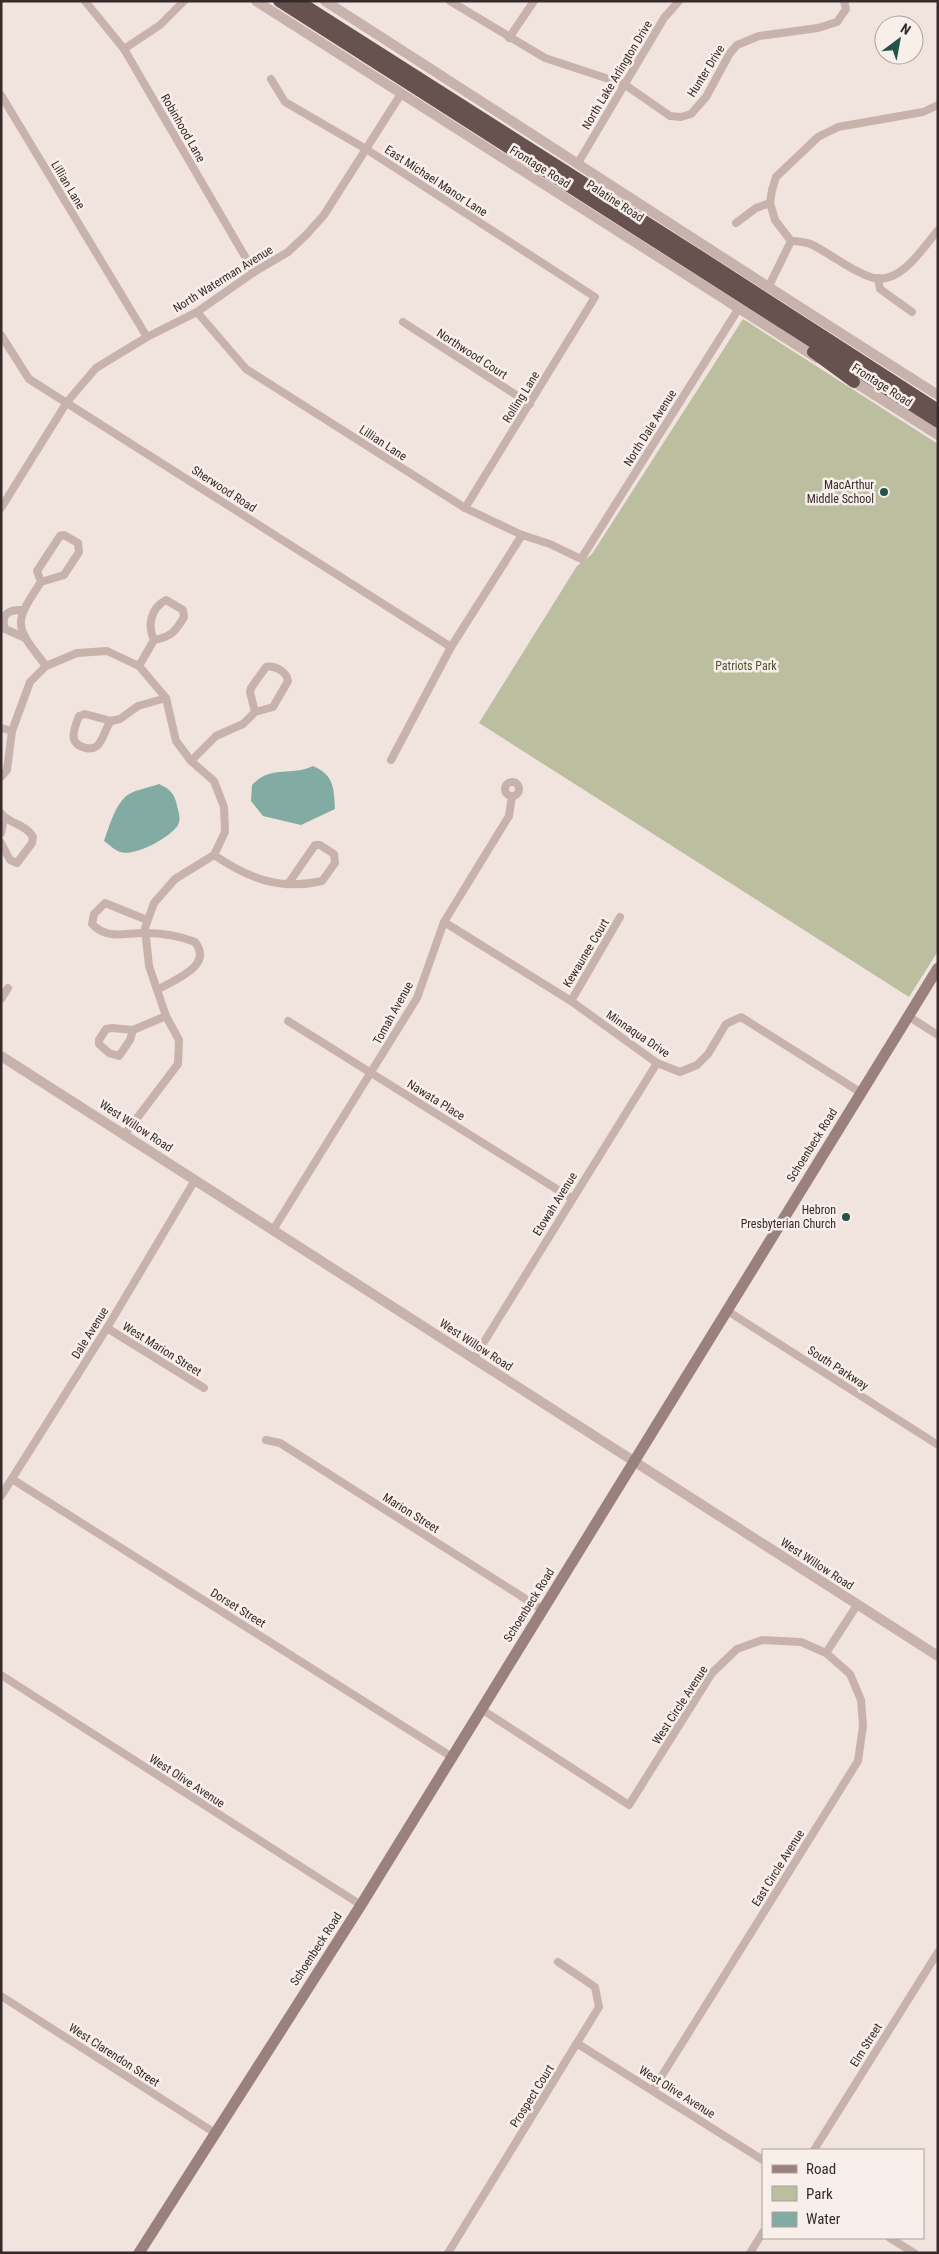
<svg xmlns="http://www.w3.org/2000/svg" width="939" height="2254" font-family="'Roboto Condensed',sans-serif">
	<rect width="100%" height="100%" fill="#f1e4df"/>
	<path fill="#bcbea0" d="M743,319l195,125v507l-29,46 -430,-274 98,-157 15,-12z"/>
	<g fill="#81aba3">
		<path d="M313,766c21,9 21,22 22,43l-34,16 -38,-9 -12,-15 1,-16c20,-21 38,-8 61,-19z"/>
		<path d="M159,784c11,5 16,10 18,22 2,7 4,13 1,19 -8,13 -44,32 -58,27 -6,-2 -11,-8 -16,-11 5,-14 10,-33 21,-44 8,-7 23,-9 34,-13z"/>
	</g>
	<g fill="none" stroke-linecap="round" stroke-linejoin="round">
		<g stroke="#c8b2ac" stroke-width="8">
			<path d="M85,1l39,48 130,223"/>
			<path d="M450,1l95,57 79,26 46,32 11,1 10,-3 15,-17 24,-44 7,-8 22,-9 59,-8 19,-6 9,-13 -2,-8"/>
			<path d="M509,38l25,-37"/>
			<path d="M124,49l36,-24 24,-24"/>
			<path d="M271,79l14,23 81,47 229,148 -130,211"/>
			<path d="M1,95l146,242"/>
			<path d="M578,163l86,-145 15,-17"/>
			<path d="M736,223l20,-15 14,-5"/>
			<path d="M791,241c22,1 21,4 39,14 13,8 28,19 44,23 27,6 49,-30 64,-48"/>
			<path d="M878,278l2,11 32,23"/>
			<path d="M768,288l23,-47 -16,-21 -5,-17 2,-13 4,-13 42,-40 20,-10 85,-15 15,-7"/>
			<path d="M197,312l49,57 219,139 57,27 28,9 31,15 158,-251"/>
			<path d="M403,322l127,82"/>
			<path d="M1,335l28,44 422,268"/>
			<path d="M1,508l66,-106 29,-34 51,-31 50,-25 57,-40 34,-20 18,-17 18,-20 77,-121"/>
			<path d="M41,582l-4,-11 23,-35 4,-1 14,8 1,9 -15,23 -23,7c-29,43 -26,44 5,84"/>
			<path d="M166,600l17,10 1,7c-8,14 -13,20 -30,23 -7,-15 -3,-32 12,-40z"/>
			<path d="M22,610c-13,-1 -22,5 -17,19l18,8"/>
			<path d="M139,666l15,-26"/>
			<path d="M111,721c-6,7 -7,19 -14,25 -4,3 -7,3 -11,2 -19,-4 -12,-19 -7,-32l6,-2 26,7 9,-2 18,-13 28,-8"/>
			<path d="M1,728l11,3"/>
			<path d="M391,760l60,-113 71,-112"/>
			<path d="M191,761l25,-25 27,-12 12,-12 18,-5 15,-26c-1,-9 -13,-16 -22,-14l-15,21 -1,4 5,20"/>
			<path d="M1,777l6,-7 5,-39 18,-49 16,-16 31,-13 30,-2 32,15 27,32 10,43 15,20 23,20 10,26 1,25 -11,23 -39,24 -21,24 -9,25 4,38 17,50 13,24 -1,24 -53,70"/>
			<circle cx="512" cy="789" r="7"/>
			<path d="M1,813c8,11 25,11 32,24l-1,6 -15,20 -7,-3 -9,-17"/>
			<path d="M1,833l3,-16"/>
			<path d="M214,855c34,23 66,36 108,26l13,-18 -1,-9 -14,-9h-5l-27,39"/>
			<path d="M147,920l-42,-17 -11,11 -2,10c15,16 32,9 52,9 16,0 36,3 51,9 19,24 -21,38 -38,48"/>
			<path d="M444,922l127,79 86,62 23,9 17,-7 11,-11 18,-30 15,-7 119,75"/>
			<path d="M1,999l7,-11"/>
			<path d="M571,1001l49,-84"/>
			<path d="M908,1016l30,19"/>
			<path d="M288,1021l283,177"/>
			<path d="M133,1030l-3,10 -11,16 -10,-3 -10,-9v-4l7,-11 6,-1 21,2 33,-14"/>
			<path d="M273,1230l144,-232 27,-76 65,-106 3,-20"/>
			<path d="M726,1310l212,135"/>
			<path d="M107,1328l97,60"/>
			<path d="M474,1358l183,-295"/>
			<path d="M266,1440l14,3 263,167"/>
			<path d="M12,1479l440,278"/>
			<path d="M1,1496l106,-168 88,-148"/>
			<path d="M826,1653l31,-48"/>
			<path d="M1,1675l360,230"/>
			<path d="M481,1709l148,96 83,-132 25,-24 25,-9 39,2 25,11 24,21 11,26 2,26 -5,35 -205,329"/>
			<path d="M1,1996l214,137"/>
			<path d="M578,2044l185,116"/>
			<path d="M814,2150l124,-198"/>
			<path d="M890,2238l24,15"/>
			<path d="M448,2253l151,-246 -4,-20 -37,-25"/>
			<path d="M750,2253l13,-21"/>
		</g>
		<g stroke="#c8b2ac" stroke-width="10">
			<path d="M256,1l561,357"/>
			<path d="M325,1c205,131 407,264 613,394"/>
			<path d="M848,378l90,57"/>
			<path d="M1,1056l937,600"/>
		</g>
		<path stroke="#9b817d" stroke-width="11" d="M139,2253l222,-348 577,-937"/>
		<g stroke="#675250" stroke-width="12">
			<path d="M279,1l659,421"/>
			<path d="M298,1l398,253 242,156"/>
			<path d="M813,352l41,30"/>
		</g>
	</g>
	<g fill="#23544c" stroke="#f8efeb" stroke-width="2">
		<circle cx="884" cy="492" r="5"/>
		<circle cx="846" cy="1217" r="5"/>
	</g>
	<g text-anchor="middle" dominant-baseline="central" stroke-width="5" stroke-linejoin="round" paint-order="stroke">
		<g font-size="12" fill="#362b2a" stroke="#f8efeb">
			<text transform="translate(706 71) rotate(-58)">Hunter Drive</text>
			<text transform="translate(617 75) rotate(-59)">North Lake Arlington Drive</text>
			<text transform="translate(183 128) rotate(60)">Robinhood Lane</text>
			<text transform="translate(540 167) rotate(32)">Frontage Road</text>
			<text transform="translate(436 181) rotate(33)">East Michael Manor Lane</text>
			<text transform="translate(68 185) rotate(59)">Lillian Lane</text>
			<text transform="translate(615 201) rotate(33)">Palatine Road</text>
			<text transform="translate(223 279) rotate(-32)">North Waterman Avenue</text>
			<text transform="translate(472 354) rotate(33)">Northwood Court</text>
			<text transform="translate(882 385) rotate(33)">Frontage Road</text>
			<text transform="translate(521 397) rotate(-58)">Rolling Lane</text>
			<text transform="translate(650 428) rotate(-58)">North Dale Avenue</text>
			<text transform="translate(383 443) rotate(33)">Lillian Lane</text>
			<text transform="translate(224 489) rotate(33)">Sherwood Road</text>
			<text transform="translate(586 953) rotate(-59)">Kewaunee Court</text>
			<text transform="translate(393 1013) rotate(-61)">Tomah Avenue</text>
			<text transform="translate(638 1034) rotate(34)">Minnaqua Drive</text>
			<text transform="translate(436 1100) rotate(32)">Nawata Place</text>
			<text transform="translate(136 1126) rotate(33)">West Willow Road</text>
			<text transform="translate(812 1145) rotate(-58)">Schoenbeck Road</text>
			<text transform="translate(555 1204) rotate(-58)">Etowah Avenue</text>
			<text transform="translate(90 1333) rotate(-58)">Dale Avenue</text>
			<text transform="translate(476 1345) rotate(33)">West Willow Road</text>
			<text transform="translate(162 1349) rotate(32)">West Marion Street</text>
			<text transform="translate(838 1368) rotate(33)">South Parkway</text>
			<text transform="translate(411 1513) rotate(32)">Marion Street</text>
			<text transform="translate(817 1564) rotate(33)">West Willow Road</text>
			<text transform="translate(529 1605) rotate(-58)">Schoenbeck Road</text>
			<text transform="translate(238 1608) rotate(32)">Dorset Street</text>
			<text transform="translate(680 1705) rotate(-57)">West Circle Avenue</text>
			<text transform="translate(187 1781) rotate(33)">West Olive Avenue</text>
			<text transform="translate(778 1868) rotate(-58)">East Circle Avenue</text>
			<text transform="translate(316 1949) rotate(-57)">Schoenbeck Road</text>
			<text transform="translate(866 2045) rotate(-58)">Elm Street</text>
			<text transform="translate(114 2055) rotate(33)">West Clarendon Street</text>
			<text transform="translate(677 2092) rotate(32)">West Olive Avenue</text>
			<text transform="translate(532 2096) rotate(-58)">Prospect Court</text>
		</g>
		<g font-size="12" fill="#362b2a" stroke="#f8efeb" text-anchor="end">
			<text x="874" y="485">MacArthur<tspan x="874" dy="14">Middle School</tspan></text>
			<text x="836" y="1210">Hebron<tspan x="836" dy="14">Presbyterian Church</tspan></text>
		</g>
		<g font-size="12" fill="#4e5330" stroke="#f8efeb">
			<text x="746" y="666">Patriots Park</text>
		</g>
	</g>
	<rect width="939" height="2254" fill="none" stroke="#362b2a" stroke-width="5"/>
	<rect x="762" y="2149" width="162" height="90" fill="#f8efeb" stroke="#aaa19e"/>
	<rect x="772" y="2165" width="25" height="8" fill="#9b817d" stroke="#aaa19e"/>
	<text x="806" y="2174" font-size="15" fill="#362b2a">Road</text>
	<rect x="772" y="2186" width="25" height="15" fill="#bcbea0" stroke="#aaa19e"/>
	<text x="806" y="2199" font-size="15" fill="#362b2a">Park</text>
	<rect x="772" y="2212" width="25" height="15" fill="#81aba3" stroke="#aaa19e"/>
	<text x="806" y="2224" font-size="15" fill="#362b2a">Water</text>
	<g transform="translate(899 40) rotate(32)"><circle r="24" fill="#f8efeb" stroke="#aaa19e"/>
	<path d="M0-4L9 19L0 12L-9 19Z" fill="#23544c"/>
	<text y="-8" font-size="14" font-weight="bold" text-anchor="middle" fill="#362b2a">N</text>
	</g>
</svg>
